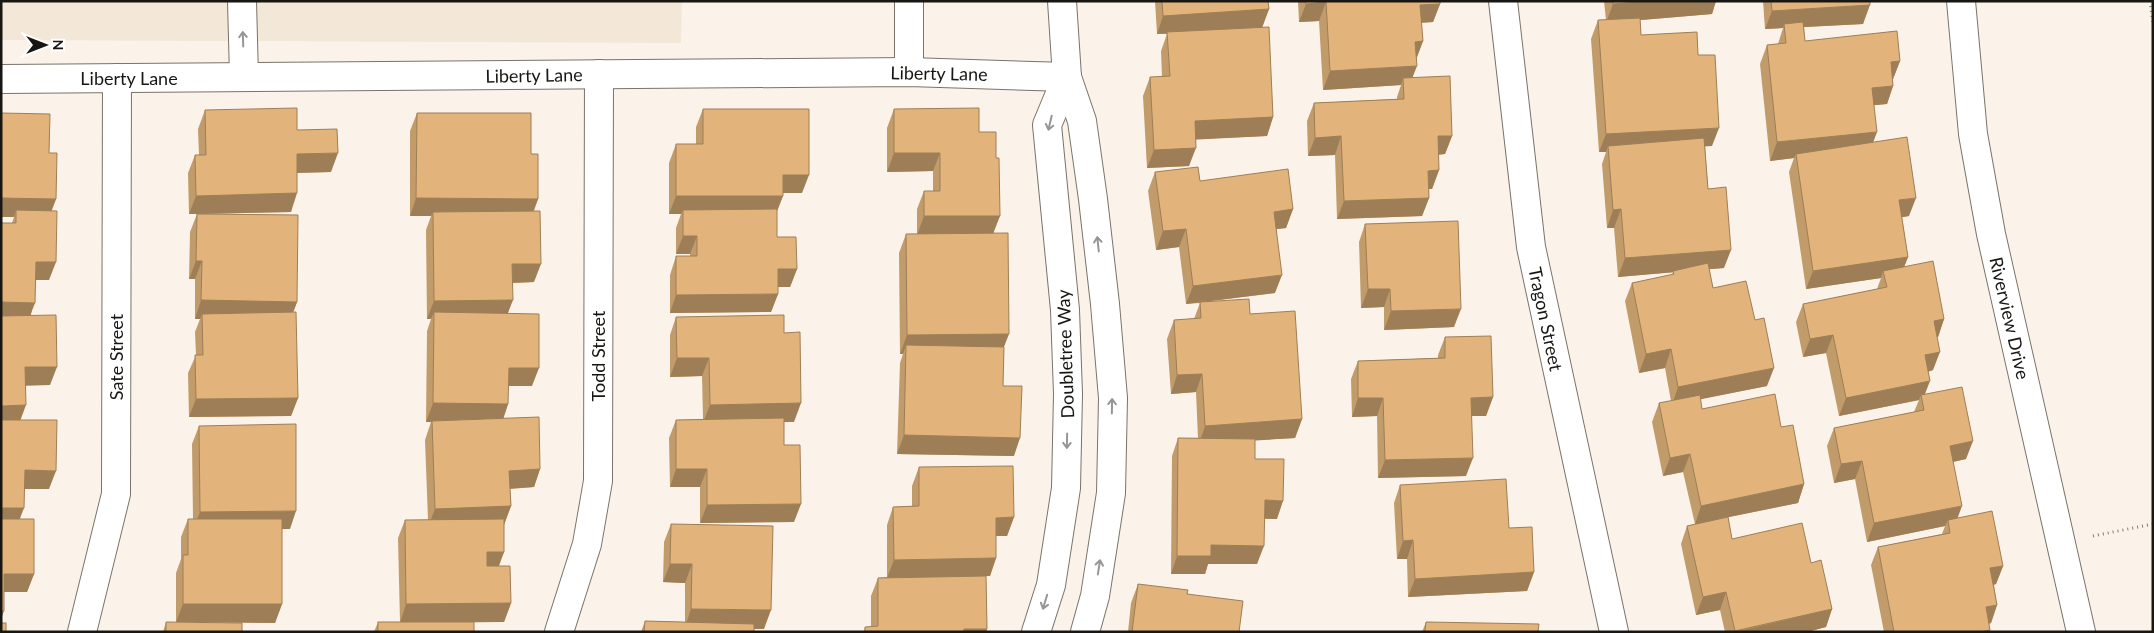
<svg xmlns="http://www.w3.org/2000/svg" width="2154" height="633" font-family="Lato,sans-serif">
	<rect width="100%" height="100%" fill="#fbf3ea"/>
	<path fill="#f3e7d7" d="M1,1h681l-1,42 -680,-3z"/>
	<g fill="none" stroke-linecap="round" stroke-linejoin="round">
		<defs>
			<g id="minor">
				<path d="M242,1l2,76"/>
				<path d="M1062,1l5,76 15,44 11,78 12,105 8,94 -2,95 -16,103 -10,36"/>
				<path d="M1503,1l28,246 83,385"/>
				<path d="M1961,1l12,133 18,100 90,398"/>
				<path d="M909,72v-71"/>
				<path d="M1,79l908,-7 158,5"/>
				<path d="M82,632l34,-138 1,-416"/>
				<path d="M559,632l28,-88 11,-63 1,-407"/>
				<path d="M1036,632l15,-47 15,-97 2,-94 -3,-84 -18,-185 20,-48"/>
			</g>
		</defs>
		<use href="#minor" stroke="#79736b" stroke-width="30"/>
		<g stroke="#837e79" stroke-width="3" stroke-dasharray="1 4" stroke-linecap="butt">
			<path d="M2150,1l3,23"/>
			<path d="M2093,536l60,-12"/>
		</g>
		<use href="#minor" stroke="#fff" stroke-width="28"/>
	</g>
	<g fill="#c29b6a">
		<path d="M1155,1h113l1,8 -7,18 11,90 -6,19 -71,3 -7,27 -42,2 -4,-72 7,-19h12l-1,-26 6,-17h-10z"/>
		<path d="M1298,1h142v3l-7,18 -12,1 2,18 -7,18 -4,19 40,58 -7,18 -7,1 1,15 -7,19h-3v9l-7,18 -85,3 -2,-64 -27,1 -1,-35 7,-18 83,-4v-2l4,-12 -78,5 -4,-69 -20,1z"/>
		<path d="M1604,1h112l-4,13 -72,6 1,15 57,20 14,91h-7l3,43 16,79 -15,1 4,19 54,98 -67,13 2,10 79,18 23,57 -6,19 -70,14 4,22 79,24 21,46 -6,18 -19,5h-82l-5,-22 -24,5 -15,-71 6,-18 8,-2 -12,-52 -20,4 -11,-54 7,-19 12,-2 -6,-33 -26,5 -14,-72 7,-18 40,-8 1,-3 -55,5 -4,-49h-7l-5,-64 4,-12h-7l-8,-113 7,-19h8z"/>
		<path d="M1763,1h107l-7,23 -59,3 1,14 95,20 -7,18v7l-6,18 -13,1 -1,37 36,74 -7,1 6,40 -4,10 40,52 -6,18h-1l-4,33 -5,2 -3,22 41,65 -13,3 4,56 46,48 -7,18 -2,1 3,20 -6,18 -2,1 1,8h-106l-13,-67 7,-18 64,-13 3,-8 -78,16 -12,-63 -21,4 -7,-37 7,-18 80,-16 5,-12 -80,16 -13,-63 -23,4 -7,-35 7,-18 74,-15 4,-11 -75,11 -17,-117 5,-14 -24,3 -10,-97 7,-19 11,-1 5,-16 -18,1z"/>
		<path d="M703,109l99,84h-19v3l-6,14v27l20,32 -7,18h-12v7l-7,18 -101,1v-38l6,-19h14v-2h-14v-26l5,-14h-12v-51l7,-19h20v-17z"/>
		<path d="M894,109l85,23 15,101 10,114 -1,39 11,70 -117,-2 3,-91 3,-9h-3l-1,-101 7,-19h11v-25l7,-18h9v-20l-46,1v-44z"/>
		<path d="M205,110l92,20 34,42 -34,1 -6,39 -86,2 92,88 -4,10 5,86 -7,18 -102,1 -1,-44 8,-18 -1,-23 5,-13h-5v-40h-6l1,-47 7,-18h-8l-1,-41 7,-18h4l-1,-26z"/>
		<path d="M1,113l48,40 7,46 -5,12 -2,69h-13l-5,35 19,70h-24l-6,35 29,69h-25l-4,30 14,55 -7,18h-23l8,-369 2,-6h-13z"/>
		<path d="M417,113l114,41 7,45 -4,12v71l-21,1 -5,30 24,73h-24v18l-5,14 37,51 -6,18 -24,2 1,17 -7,18v28l-5,14 12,37 -7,19h-30v10h-100l4,-10h22l-2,-84 7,-18h23l-3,-80 6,-18h-5l1,-91 4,-12h-4l-1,-89 5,-14h-21v-85z"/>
		<path d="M1155,172l45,9 93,28 -7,19 -9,1 -2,64 -64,8 39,13 52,105 -7,19 -40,2v19l22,60h-13l-7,45h-49l-3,10h-34l1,-118 6,-18h20l-2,-46 -25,2 -4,-55 7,-19 20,-1 6,-16 -14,1 -7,-57 -23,3 -8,-59z"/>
		<path d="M1365,224l89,103 -70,3v-23l-23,1 -2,-66z"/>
		<path d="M676,317l108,16 10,89h-10v23l10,77 -94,1v-36h-30l-1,-49 7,-18 27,-1 -1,-43 -32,1v-42z"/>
		<path d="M1445,337l48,60 -7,19h-14l-6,60 -88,2 -1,-62 -25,1 -1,-38 7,-18 80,-3v-3z"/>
		<path d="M199,426l91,103h-8v75l-7,19 -99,-1v-49l5,-14v-22l7,-18h5l-1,-75z"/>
		<path d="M919,467l95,50 -7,19h-11v22l-6,18h-4l1,53 -1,3h-122l1,-5h6v-31l7,-18 9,-1v-52l6,-18 19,-1v-20z"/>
		<path d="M1400,485l109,43 25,44 -7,19 -119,6 -1,-38h-10l-3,-56z"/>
		<path d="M671,524l93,105h-10v3h-113l4,-11 40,1v-39l-22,-1 1,-40z"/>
		<path d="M1138,584l49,10 52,38h-111l3,-29z"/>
		<path d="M166,622l76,10h-79z"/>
		<path d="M1426,622l112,10h-116z"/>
	</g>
	<g fill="#9e7e56">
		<path d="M1653,1h63l-4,13 -106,9 7,-19z"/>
		<path d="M1326,2l-7,19 -20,1 7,-18z"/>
		<path d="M1440,4l-7,18 -20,1 7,-18z"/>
		<path d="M1870,5l-7,19 -78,4 -1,-4 -1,4 -18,1 7,-18z"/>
		<path d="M1269,9l-7,19 -105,6 6,-18z"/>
		<path d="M1423,41l-7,19 -1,-18z"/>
		<path d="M1900,61l-7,18 -9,1 7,-18z"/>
		<path d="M1417,66l-7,18 -7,-6 -2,7 -78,5 7,-19z"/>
		<path d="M1893,86l-6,18 -21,2 6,-18z"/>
		<path d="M1273,117l-6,19 -79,4 7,-19z"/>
		<path d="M1719,128l-7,18 -103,6 -1,-6 -2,6h-7l7,-18z"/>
		<path d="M1877,132l-7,19 -74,3 -2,4 -24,3 7,-19z"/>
		<path d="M1341,136l-6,19 -27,1 7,-18z"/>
		<path d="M1438,136h14l-7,18 -14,1z"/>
		<path d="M1196,148l-7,18 -42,2 7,-18z"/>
		<path d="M338,153l-7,19 -41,1 7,-19z"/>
		<path d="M894,153h46l-7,18 -46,1z"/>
		<path d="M1439,170l-7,19h-11l7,-18z"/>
		<path d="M783,175h26l-7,18h-26z"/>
		<path d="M297,193l-6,19 -102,2 7,-18z"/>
		<path d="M676,196h107l-7,18 -93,-4 -2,4h-12z"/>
		<path d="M1,198l55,1 -7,19 -33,-8 -2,7h-13z"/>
		<path d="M416,198l122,1 -7,18 -98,-5 -2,4h-21z"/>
		<path d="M1429,198l-7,18 -85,3 7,-18z"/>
		<path d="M1916,198l-7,18 -17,3 7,-19z"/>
		<path d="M1293,209l-7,19 -18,2 6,-18z"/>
		<path d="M1621,209l-7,19h-7l6,-18z"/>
		<path d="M924,216h76l-7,18 -76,1z"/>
		<path d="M1186,229l-7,18 -23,3 7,-19z"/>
		<path d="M683,236h14l-7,18h-14z"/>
		<path d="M1731,250l-7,18 -106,9 7,-19z"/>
		<path d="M1908,257l-7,18 -18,-4 -2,7 -75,11 7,-18z"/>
		<path d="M196,261h6l-7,18h-6z"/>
		<path d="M36,262h20l-7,18h-20z"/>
		<path d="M512,264h29l-7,18 -28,1z"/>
		<path d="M778,269h19l-7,18h-19z"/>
		<path d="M1282,275l-7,18 -89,11 7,-18z"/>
		<path d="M1368,289h22l-6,18 -23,1z"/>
		<path d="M778,294l-7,18 -101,1 6,-18z"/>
		<path d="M201,300l96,2 -7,19 -88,-7 -2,5h-5z"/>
		<path d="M513,300l-7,18 -72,-6 -3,7h-4l7,-18z"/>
		<path d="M1,302l34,1 -7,18h-27z"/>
		<path d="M1461,309l-7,18 -70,3 7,-19z"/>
		<path d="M1944,319l-6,18 -11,2 7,-18z"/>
		<path d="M1009,334l-7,18 -96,-7 -3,9h-3l7,-19z"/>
		<path d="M1833,335l-7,18 -23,4 7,-18z"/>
		<path d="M1671,349l-6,19 -26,5 7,-19z"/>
		<path d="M1940,352l-7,18 -14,4 6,-19z"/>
		<path d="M677,358h32l-7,18 -32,1z"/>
		<path d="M25,367h32l-7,18 -31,1z"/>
		<path d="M509,368h30l-7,18h-30z"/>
		<path d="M1774,368l-7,18 -95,19 6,-18z"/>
		<path d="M1202,374l-6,18 -25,2 6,-19z"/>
		<path d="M1930,381l-7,18 -2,-4 -2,5 -80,16 7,-18z"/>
		<path d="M1493,397l-7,19h-21l6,-18z"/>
		<path d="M298,398l-7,18 -102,1 7,-18z"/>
		<path d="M1358,398h25l-6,18 -25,1z"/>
		<path d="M433,403l75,1 -6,19 -76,-1z"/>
		<path d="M801,403l-7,19 -91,1 7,-18z"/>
		<path d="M26,405l-7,19h-18v-18z"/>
		<path d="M1302,419l-7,19 -96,6 6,-18z"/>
		<path d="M904,435l116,3 -6,18 -117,-2z"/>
		<path d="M1973,441l-7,18 -23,5 7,-18z"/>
		<path d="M1690,454l-7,18 -20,4 7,-18z"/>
		<path d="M1473,458l-7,18 -88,2 7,-18z"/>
		<path d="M1862,461l-7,18 -21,4 7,-19z"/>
		<path d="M540,469l-6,18 -31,2 6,-18z"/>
		<path d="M676,469h31l-7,18h-30z"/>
		<path d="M25,470l31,1 -7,18h-31z"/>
		<path d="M1804,484l-6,19 -103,21 6,-18z"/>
		<path d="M1265,500l18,1 -6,18 -19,-1z"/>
		<path d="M801,504l-7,18 -94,1 7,-18z"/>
		<path d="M511,506l-7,19 -76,2 7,-18z"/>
		<path d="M1962,506l-7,19 -7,-5 -3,6 -78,16 7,-19z"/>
		<path d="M1,508h23l-7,18h-16z"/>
		<path d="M296,511l-6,18 -97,1 7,-18z"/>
		<path d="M1014,517l-7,19h-18l7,-18z"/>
		<path d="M1413,540l-6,19h-10l6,-18z"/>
		<path d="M1211,545l53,1 -7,18h-49l-3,10h-34l6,-18z"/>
		<path d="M487,552h17l-7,18h-17z"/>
		<path d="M996,558l-6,18 -103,2 7,-18z"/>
		<path d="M670,564h22l-7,19 -22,-1z"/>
		<path d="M2003,566l-7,18 -12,2 6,-18z"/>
		<path d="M1534,572l-7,19 -119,6 7,-18z"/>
		<path d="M4,574h30l-7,18h-26z"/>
		<path d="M1726,592l-6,18 -24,5 7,-18z"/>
		<path d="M511,603l-7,19 -104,1 6,-19z"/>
		<path d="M183,604h99l-7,19 -99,-1z"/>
		<path d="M1997,605l-6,18 -12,3 7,-19z"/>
		<path d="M691,609l80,1 -7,19 -79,-2z"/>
		<path d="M1832,609l-6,18 -19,5h-72z"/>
		<path d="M1,611h3l-3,8z"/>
		<path d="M964,629h23l-1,3h-23z"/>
	</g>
	<g fill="#e2b47b" stroke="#9e7e56">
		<path d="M1162,1h106l1,8 -106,7z"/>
		<path d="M1305,1h135v3l-20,1 3,36 -8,1 2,24 -87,5 -4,-69 -20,2z"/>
		<path d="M1613,1h40l-40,3z"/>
		<path d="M1771,1h99v4l-98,6z"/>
		<path d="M1640,18l1,17 56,-3 1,23h17l4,73 -113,6 -8,-114z"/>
		<path d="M1803,22l2,19 92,-10 3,30 -9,1 2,24 -21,2 5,44 -100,10 -10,-97 19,-2 -2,-19z"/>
		<path d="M1269,27l4,90 -78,4 1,27 -42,2 -4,-73 20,-1 -3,-44z"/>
		<path d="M1450,76l2,60h-14l1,34 -11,1 1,27 -85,3 -3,-65 -26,2 -1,-35 90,-4 -1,-21z"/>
		<path d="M297,108v22l40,-1 1,24 -41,1v39l-101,3 -1,-41h11l-1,-45z"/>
		<path d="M979,108v24h17v26h3l1,58h-76v-25h16v-38h-46v-44z"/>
		<path d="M703,109h106v66h-26v21h-107v-52h27z"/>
		<path d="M1,113l49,1 -1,39h8l-1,46 -55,-1z"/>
		<path d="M417,113h114v41h7v45l-122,-1z"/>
		<path d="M1907,137l9,61 -17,2 9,57 -95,14 -17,-117z"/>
		<path d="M1704,138l4,51 18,-2 5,63 -106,8 -4,-49 -8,1 -5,-64z"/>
		<path d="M1198,167l2,14 88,-12 5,40 -19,3 8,63 -89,11 -7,-57 -23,2 -8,-59z"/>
		<path d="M777,209v28h19l1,32h-19v25l-102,1v-39h21v-20h-14v-26z"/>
		<path d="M16,210l41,1 -1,51h-20l-1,41 -34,-1v-79h15z"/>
		<path d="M540,211l1,53h-29l1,36 -79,1 -1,-89z"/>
		<path d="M197,214l101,1 -1,87 -96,-2 1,-39h-6z"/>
		<path d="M1458,221l3,88 -70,2 -1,-22h-22l-3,-65z"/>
		<path d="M1008,233l1,101 -102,1 -1,-101z"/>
		<path d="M1933,261l11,58 -10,2 6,31 -15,3 5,26 -84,17 -13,-63 -23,4 -7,-35 84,-17 -4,-16z"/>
		<path d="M1708,263l5,25 33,-7 9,39 9,-2 10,50 -96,19 -7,-38 -25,5 -14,-71 42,-9 -1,-3z"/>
		<path d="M1249,299l1,15 45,-3 7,108 -97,7 -3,-52 -25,1 -3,-55 27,-2 -1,-16z"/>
		<path d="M296,312l2,86 -102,1 -1,-44h8l-1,-41z"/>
		<path d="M434,312l105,2v54h-30l-1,36 -75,-1z"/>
		<path d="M56,315l1,52h-32l1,38 -25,1v-90z"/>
		<path d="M784,315v18l16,-1 1,71 -91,2 -1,-47h-32l-1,-41z"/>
		<path d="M1491,336l2,61 -22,1 2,60 -88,2 -2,-62h-25v-37l87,-3v-21z"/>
		<path d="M906,345l98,2 -1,39h19l-2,52 -116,-3z"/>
		<path d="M1962,387l11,54 -23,5 12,60 -88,17 -12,-62 -21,3 -7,-36 90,-18 -3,-15z"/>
		<path d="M1775,394l6,33 12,-2 11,59 -103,22 -11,-52 -20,4 -11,-55 41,-8 2,14z"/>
		<path d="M539,417l1,52 -31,2 2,35 -76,3 -3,-88z"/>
		<path d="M784,418v27h16l1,59 -94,1v-36h-31v-49z"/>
		<path d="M1,420h56l-1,51 -31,-1 -1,38h-23z"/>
		<path d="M296,424v87l-96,1 -1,-86z"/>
		<path d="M1178,438l77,1v20h29l-1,42 -18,-1 -1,46 -53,-1v11h-34z"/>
		<path d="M1013,466l1,51 -18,1v40l-102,2 -1,-53 26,-1v-39z"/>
		<path d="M1506,479l3,49 23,-1 2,45 -119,7 -2,-39 -10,1 -3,-56z"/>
		<path d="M1992,511l11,55 -13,2 7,37 -11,2 4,23 -10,2h-86l-16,-85 72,-14 -2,-13z"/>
		<path d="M1728,517l4,22 70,-16 9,40 10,-3 11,49 -97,22 -9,-39 -23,5 -16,-71z"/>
		<path d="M1,519h33v55h-30v37h-3z"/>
		<path d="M188,519h94v85h-99v-49h5z"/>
		<path d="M504,519v33h-17v14h23l1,37 -105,1 -1,-84z"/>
		<path d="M671,524l102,2 -2,84 -80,-1 1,-45h-22z"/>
		<path d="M986,576l1,53h-23v3h-99v-5l13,-1v-48z"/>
		<path d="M1138,584l50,6 -1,4 56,7 -4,31h-107z"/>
		<path d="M645,621l109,3v8h-110z"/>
		<path d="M166,622l76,1v9h-76z"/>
		<rect x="378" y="622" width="96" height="10"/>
		<path d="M1426,622l113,2 -1,8h-113z"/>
		<rect x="1" y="623" width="5" height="9"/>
	</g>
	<defs><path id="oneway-shaft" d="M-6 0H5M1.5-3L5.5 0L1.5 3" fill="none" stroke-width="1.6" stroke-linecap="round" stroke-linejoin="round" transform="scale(1.25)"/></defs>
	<g stroke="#979695">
		<use href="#oneway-shaft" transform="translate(243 39) rotate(-92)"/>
		<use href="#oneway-shaft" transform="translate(1050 123) rotate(103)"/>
		<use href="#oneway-shaft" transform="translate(1098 244) rotate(-96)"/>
		<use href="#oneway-shaft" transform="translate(1112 406) rotate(-89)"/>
		<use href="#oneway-shaft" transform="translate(1067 441) rotate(91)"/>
		<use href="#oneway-shaft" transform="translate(1099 567) rotate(-81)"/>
		<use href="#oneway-shaft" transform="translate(1045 602) rotate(107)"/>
	</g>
	<g text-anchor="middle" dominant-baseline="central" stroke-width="4" stroke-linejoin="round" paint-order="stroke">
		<g font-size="18" fill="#181613" stroke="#fff">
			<text transform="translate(939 73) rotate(1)">Liberty Lane</text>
			<text transform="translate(534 75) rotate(-1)">Liberty Lane</text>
			<text x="129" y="78">Liberty Lane</text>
			<text transform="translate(2010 318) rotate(77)">Riverview Drive</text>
			<text transform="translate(1546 319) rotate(78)">Tragon Street</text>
			<text transform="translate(1065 354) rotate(-92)">Doubletree Way</text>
			<text transform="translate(598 356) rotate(-90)">Todd Street</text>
			<text transform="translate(116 357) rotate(-90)">Sate Street</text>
		</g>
	</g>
	<rect width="2154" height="633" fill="none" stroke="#181613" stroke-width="5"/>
	<g transform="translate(45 45) rotate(90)" stroke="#ffffff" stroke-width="4" paint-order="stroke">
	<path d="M0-4L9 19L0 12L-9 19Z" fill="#181613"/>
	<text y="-8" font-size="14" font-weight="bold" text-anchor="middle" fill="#181613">N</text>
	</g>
</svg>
